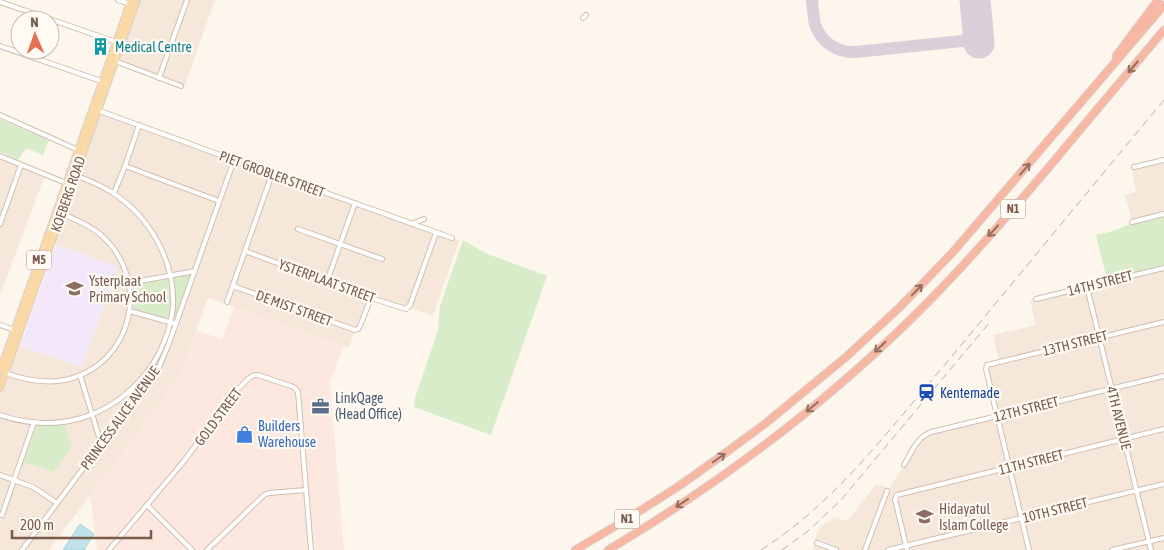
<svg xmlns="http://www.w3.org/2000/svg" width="1164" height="550" font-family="'Asap Condensed',sans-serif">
	<rect width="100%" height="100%" fill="#fdf6ec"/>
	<g fill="#f5e8da">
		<path d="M137,0h78l-30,85 -4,1 -66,-25z"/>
		<path d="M98,110l361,131 -26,75 -17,-6 -45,-12 -11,28 -5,4 -6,18 -141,-50 -28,78 -131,174h-49v-162l15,-44 67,23 36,-100 -67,-24z"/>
		<path d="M0,156l45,19 -45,120z"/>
		<path d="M1164,160v54l-32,8 -7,-27 11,-3 -4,-21 2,-4z"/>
		<path d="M1164,268v282h-352l6,-21 16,-12 13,4 29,-37 13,4 35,-53 73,-19 -12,-49 14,-6 -6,-26 43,-10 -6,-25z"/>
	</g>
	<path fill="#fde8e0" d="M234,307l109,39 -13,37 14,167h-247l-7,-55 90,-119 16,-46 26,9z"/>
	<path fill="#f3e8fa" d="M56,245l62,22 -36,100 -62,-21z"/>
	<g fill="#d8ecc9">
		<path d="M0,119l49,21 -6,15 -17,-7 -8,12 -18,-8z"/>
		<path d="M1164,216v50l-57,14 -11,-45 17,-4 17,-7z"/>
		<path d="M463,240l22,13 62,23 -56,159 -77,-28 1,-9 23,-68 2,-24z"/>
		<path d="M190,273l1,1 -15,42 -2,1 1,-21 -2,-19z"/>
		<path d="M167,279l3,21 -2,19 -34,-10 -1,-23z"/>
		<path d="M64,424l8,23 -19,25 -29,-10 13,-37z"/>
	</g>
	<path fill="#bfe3e8" stroke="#a5d3da" d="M80,524l14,10 -9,14v2h-22z"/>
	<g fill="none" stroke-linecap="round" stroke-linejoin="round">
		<path stroke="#dbcfda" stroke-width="12" d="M812,0c1,8 1,17 3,24 6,19 23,29 41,28l106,-11c10,-4 14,-12 15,-23"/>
		<path stroke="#dbcfda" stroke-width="31" d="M975,0l4,43"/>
		<defs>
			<g id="street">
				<path d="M118,0l12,4"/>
				<path d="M0,2l116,40"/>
				<path d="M583,18l3,-3"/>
				<path d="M0,46l104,36"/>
				<path d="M115,61l66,25"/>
				<path d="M159,78l28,-78"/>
				<path d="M97,110l137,50 218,78"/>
				<path d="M0,115l78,35"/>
				<path d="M0,156l66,27"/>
				<path d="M125,166l94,35"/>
				<path d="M1134,167l30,-7"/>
				<path d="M114,193l11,-27 14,-41"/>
				<path d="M1132,222l32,-8"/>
				<path d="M0,224l21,-59"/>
				<path d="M412,224l12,-5"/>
				<path d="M298,229l84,30"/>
				<path d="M245,251l126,47 35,11 4,-4 26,-72"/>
				<path d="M327,281l28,-78"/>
				<path d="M129,283l66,-12"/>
				<path d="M233,286l122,44 3,-1 2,-3 11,-28"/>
				<path d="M1087,287l64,263"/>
				<path d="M1036,299l128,-31"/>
				<path d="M227,302l45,-128"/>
				<path d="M130,311l46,13"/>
				<path d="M0,325l17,6"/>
				<path d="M5,373c20,7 39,11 60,7 68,-15 88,-100 35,-146 -12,-10 -26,-15 -40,-21"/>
				<path d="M80,375l20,65 3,2"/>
				<path d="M0,415c56,19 110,4 147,-43 14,-18 24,-43 26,-66 2,-45 -23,-89 -60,-113 -12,-8 -25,-13 -38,-18"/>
				<path d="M904,465c8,-13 12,-27 27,-33l233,-56"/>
				<path d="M0,475l33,12 24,16"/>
				<path d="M147,505l45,45"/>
				<path d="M2,515l32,-93"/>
				<path d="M817,543l19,7"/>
				<path d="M22,550l137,-183 9,-21 66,-186"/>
				<path d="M109,550l75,-89 54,-72 11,-11 5,-3h4l33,11 4,2 3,4 13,158"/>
				<path d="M207,550l57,-55 5,-2 37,-3"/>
				<path d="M865,550l22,-59"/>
				<path d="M888,550l276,-66"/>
				<path d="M907,550l-12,-51 2,-4 267,-66"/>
				<path d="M1029,550l-43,-181 1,-4 177,-43"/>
				<path d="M1112,550l52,-12"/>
			</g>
			<g id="primary">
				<path d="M0,371l131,-371"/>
				<path d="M0,388l137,-388"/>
			</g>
			<g id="highway">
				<path d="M1116,56l42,-56"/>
				<path d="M575,550l49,-29 55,-35 45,-32 42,-31 80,-66 55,-51 52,-54 211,-247"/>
				<path d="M608,550c118,-70 228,-154 324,-252 43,-44 83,-91 123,-138 36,-44 73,-87 109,-130"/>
			</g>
		</defs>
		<use href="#street" stroke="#d1beb0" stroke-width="6"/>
		<use href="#primary" stroke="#dad1cd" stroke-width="8"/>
		<use href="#highway" stroke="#dad1cd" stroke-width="9"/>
		<use href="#street" stroke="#fff" stroke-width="4"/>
		<use href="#primary" stroke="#fbd9a5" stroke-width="5.5"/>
		<use href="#highway" stroke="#f7b7a3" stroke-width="7"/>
		<g stroke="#b9a8c9" stroke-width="1" stroke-dasharray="8 5" stroke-linecap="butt">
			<path d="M761,550c72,-46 121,-112 176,-176 76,-91 151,-183 227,-274"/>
			<path d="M782,550l26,-19 33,-31 149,-178"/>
		</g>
	</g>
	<defs><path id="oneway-shaft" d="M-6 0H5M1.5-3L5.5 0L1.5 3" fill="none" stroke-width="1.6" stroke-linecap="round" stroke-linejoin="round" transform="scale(1.25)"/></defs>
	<g stroke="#936e5e">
		<use href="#oneway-shaft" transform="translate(1133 67) rotate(130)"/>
		<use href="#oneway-shaft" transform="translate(1025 169) rotate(-49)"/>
		<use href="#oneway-shaft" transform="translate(993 231) rotate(132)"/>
		<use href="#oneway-shaft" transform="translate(917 290) rotate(-46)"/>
		<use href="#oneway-shaft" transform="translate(880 347) rotate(137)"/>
		<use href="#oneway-shaft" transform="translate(812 407) rotate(140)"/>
		<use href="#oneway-shaft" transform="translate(719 458) rotate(-35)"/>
		<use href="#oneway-shaft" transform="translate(682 503) rotate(146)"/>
	</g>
	<defs>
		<symbol id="building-bare" viewBox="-9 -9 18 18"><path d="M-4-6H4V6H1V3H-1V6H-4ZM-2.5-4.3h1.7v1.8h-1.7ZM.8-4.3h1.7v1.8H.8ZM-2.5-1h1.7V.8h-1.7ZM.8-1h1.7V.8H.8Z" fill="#0f9aa8" stroke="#fffaf3" stroke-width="2.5" paint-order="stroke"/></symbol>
		<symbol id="school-bare" viewBox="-9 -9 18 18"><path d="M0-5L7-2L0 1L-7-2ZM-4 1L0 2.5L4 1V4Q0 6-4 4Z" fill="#8d6e63" stroke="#fffaf3" stroke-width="2.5" paint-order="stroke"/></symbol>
		<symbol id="station-bare" viewBox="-9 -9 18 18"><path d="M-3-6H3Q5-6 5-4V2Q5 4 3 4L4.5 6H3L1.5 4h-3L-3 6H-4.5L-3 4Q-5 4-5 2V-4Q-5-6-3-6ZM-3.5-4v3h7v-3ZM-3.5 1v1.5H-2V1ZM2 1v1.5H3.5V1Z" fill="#1a4fb4" stroke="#fffaf3" stroke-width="2.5" paint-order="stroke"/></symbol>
		<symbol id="office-bare" viewBox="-9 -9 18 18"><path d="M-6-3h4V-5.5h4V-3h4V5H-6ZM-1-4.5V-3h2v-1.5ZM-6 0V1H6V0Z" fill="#5c6f8a" stroke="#fffaf3" stroke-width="2.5" paint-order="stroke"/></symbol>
		<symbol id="shop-bare" viewBox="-9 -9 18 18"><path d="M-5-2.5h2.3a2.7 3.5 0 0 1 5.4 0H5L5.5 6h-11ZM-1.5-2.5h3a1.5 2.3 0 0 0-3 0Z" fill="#3f7fe0" stroke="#fffaf3" stroke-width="2.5" paint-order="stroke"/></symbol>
	</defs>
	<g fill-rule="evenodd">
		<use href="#building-bare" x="88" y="34" width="25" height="25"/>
		<use href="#school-bare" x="62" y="276" width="25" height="25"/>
		<use href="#station-bare" x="914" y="380" width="25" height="25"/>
		<use href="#office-bare" x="308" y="394" width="25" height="25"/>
		<use href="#shop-bare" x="232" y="422" width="25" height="25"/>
		<use href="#school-bare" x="912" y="504" width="25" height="25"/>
	</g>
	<g text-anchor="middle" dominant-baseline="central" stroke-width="4.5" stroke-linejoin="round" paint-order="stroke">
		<g fill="#fffaf3" stroke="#a28b7f" stroke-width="1">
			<rect x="1000.5" y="199.5" width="25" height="19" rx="4"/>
			<rect x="26.5" y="250.5" width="25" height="19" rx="4"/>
			<rect x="614.5" y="509.5" width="25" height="19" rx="4"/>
		</g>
		<g font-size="12" font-weight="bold" fill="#7a5c4d">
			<text x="1013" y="209">N1</text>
			<text x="39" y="260">M5</text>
			<text x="627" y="519">N1</text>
		</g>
		<g font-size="14" fill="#0d838f" stroke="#fffaf3" text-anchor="start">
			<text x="115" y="47">Medical Centre</text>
		</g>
		<g font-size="14" fill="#7a5c4d" stroke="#fffaf3">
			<text transform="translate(272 174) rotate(20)">PIET GROBLER STREET</text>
			<text transform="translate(68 194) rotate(-71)">KOEBERG ROAD</text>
			<text transform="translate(327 281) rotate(20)">YSTERPLAAT STREET</text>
			<text transform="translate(1100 283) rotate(-14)">14TH STREET</text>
			<text transform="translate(294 308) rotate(20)">DE MIST STREET</text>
			<text transform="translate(1075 343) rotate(-14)">13TH STREET</text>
			<text transform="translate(1026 409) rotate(-14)">12TH STREET</text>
			<text transform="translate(218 417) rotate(-53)">GOLD STREET</text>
			<text transform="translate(120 418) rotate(-54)">PRINCESS ALICE AVENUE</text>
			<text transform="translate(1119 418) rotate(76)">4TH AVENUE</text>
			<text transform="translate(1031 462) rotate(-14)">11TH STREET</text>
			<text transform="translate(1055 510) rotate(-14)">10TH STREET</text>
		</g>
		<g font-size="14" fill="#785e54" stroke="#fffaf3" text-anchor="start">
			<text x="89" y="281">Ysterplaat<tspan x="89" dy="16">Primary School</tspan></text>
			<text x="939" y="509">Hidayatul<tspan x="939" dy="16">Islam College</tspan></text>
		</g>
		<g font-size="14" fill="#164399" stroke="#fffaf3" text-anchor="start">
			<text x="940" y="393">Kentemade</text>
		</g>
		<g font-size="14" fill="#4e5e75" stroke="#fffaf3" text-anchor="start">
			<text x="335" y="398">LinkQage<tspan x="335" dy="16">(Head Office)</tspan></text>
		</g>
		<g font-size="14" fill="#366cbe" stroke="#fffaf3" text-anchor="start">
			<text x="258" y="426">Builders<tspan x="258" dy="16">Warehouse</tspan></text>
		</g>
	</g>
	<g transform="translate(35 35) rotate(358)"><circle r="24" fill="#fffaf3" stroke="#cabbb1"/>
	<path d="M0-4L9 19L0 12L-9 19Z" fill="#e76f51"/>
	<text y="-8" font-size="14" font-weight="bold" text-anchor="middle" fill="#7a5c4d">N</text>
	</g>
	<path d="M12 530v8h139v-8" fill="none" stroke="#7a5c4d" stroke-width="2.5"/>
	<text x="20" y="530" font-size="15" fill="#7a5c4d" stroke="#fffaf3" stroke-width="4" paint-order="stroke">200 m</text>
</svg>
